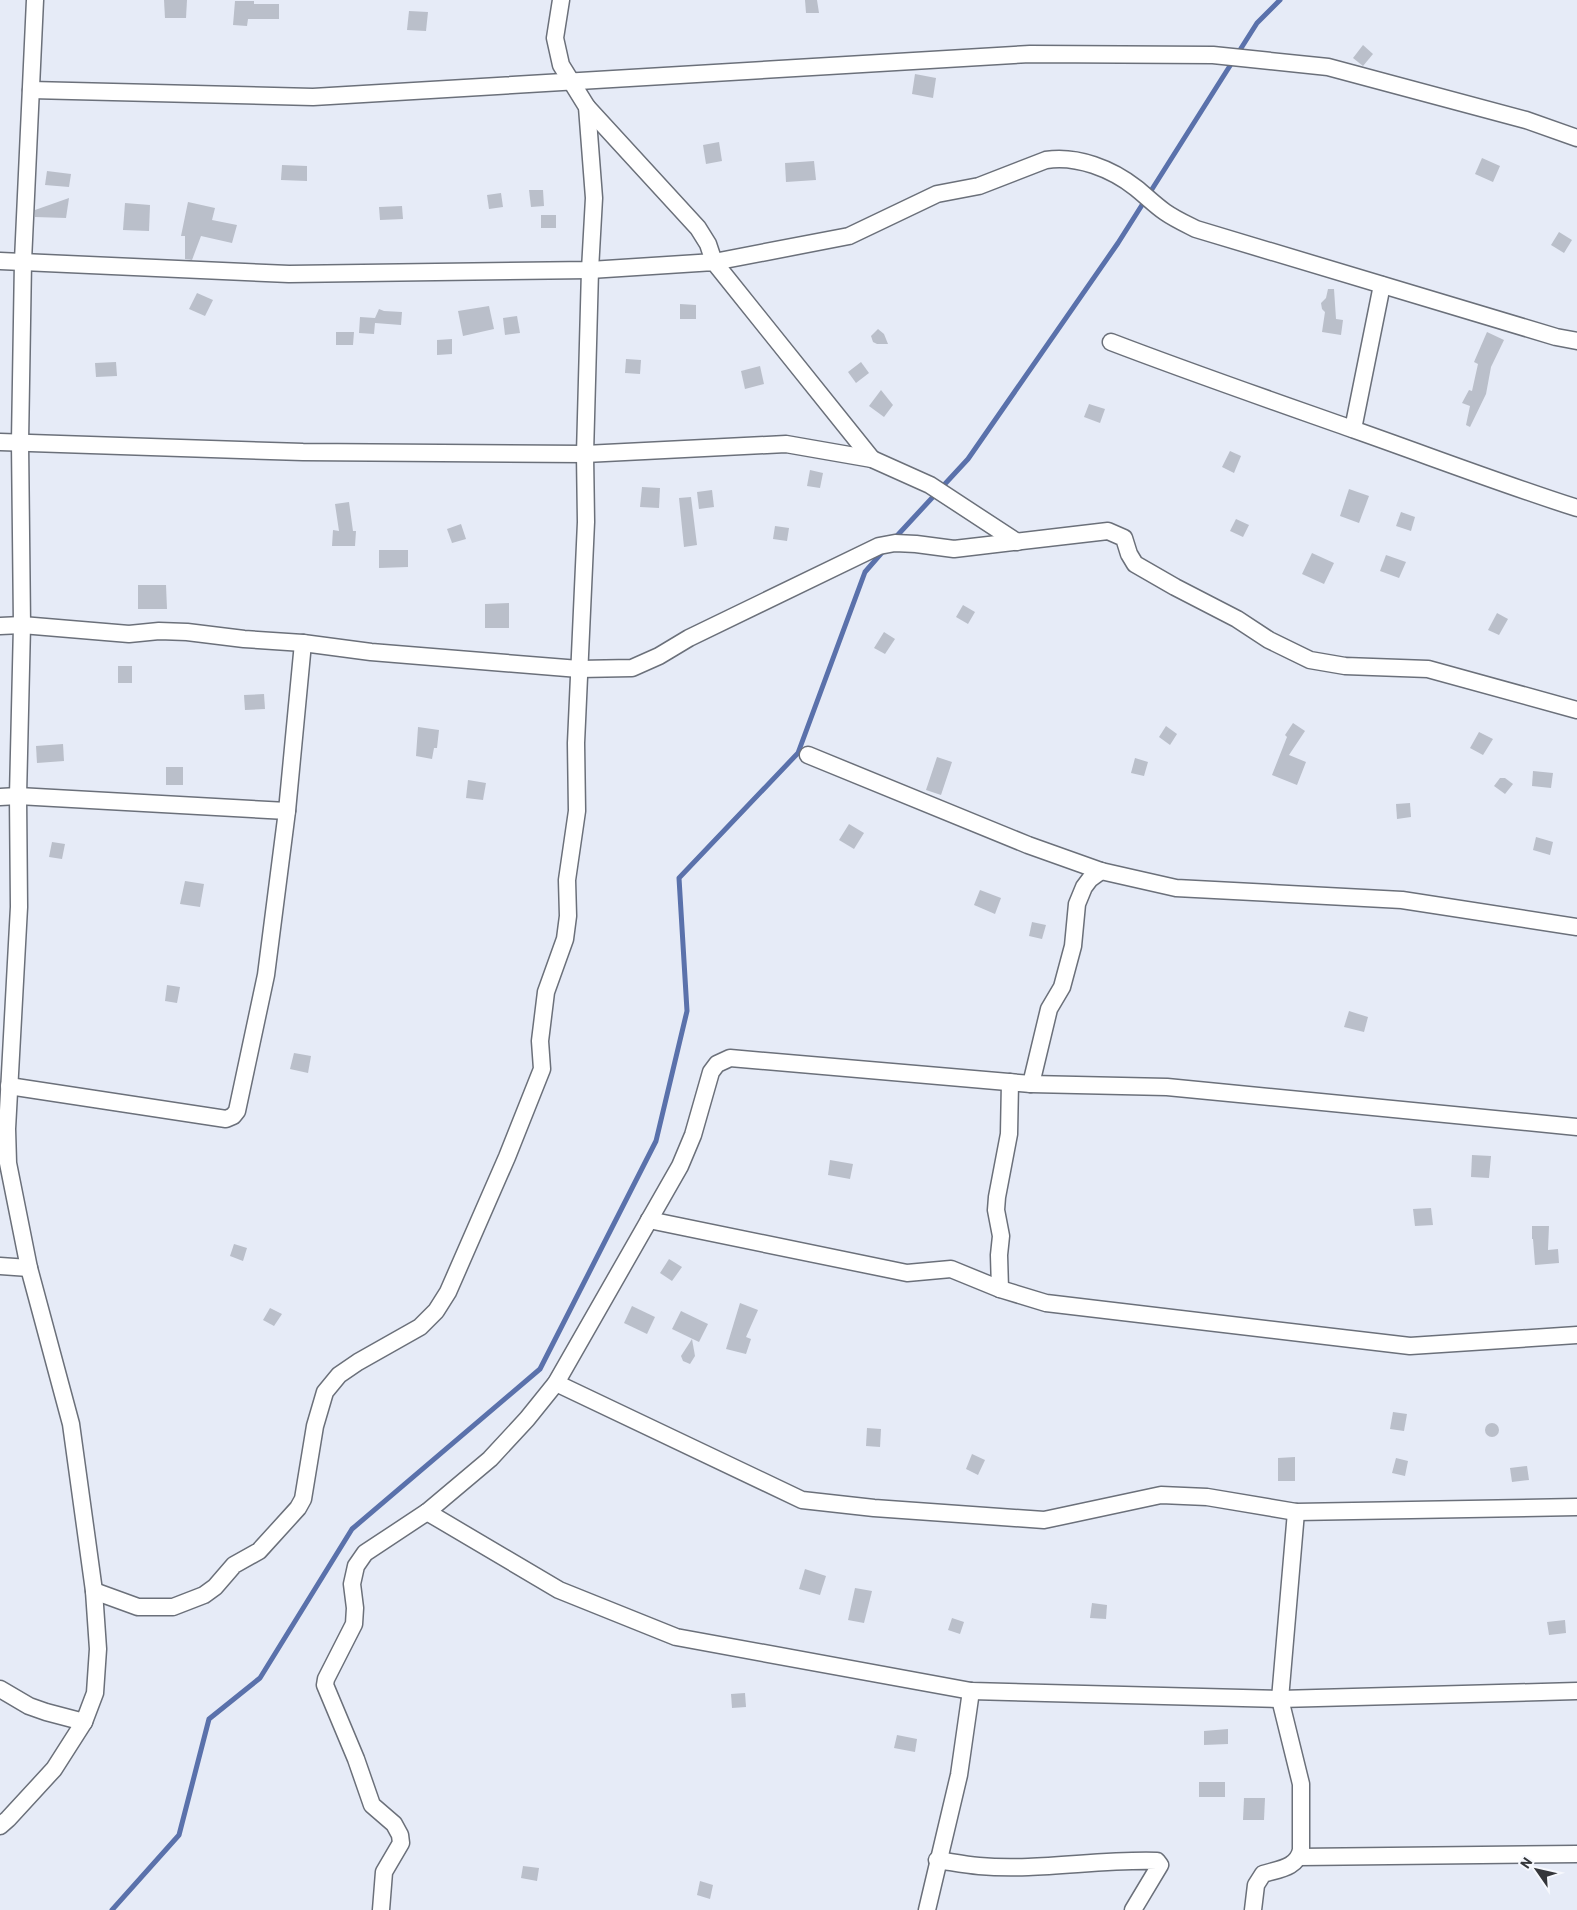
<svg xmlns="http://www.w3.org/2000/svg" width="1577" height="1910" font-family="Barlow,sans-serif">
	<rect width="100%" height="100%" fill="#e6ebf7"/>
	<g fill="none" stroke-linecap="round" stroke-linejoin="round">
		<g stroke="#5a71ab" stroke-width="5">
			<path d="M894,539l74,-80 150,-216 139,-220 23,-23"/>
			<path d="M112,1910l67,-75 30,-116 51,-41 92,-149 188,-160 116,-228 31,-130 -8,-133 119,-125 67,-181 20,-23"/>
		</g>
	</g>
	<g fill="#babfca">
		<path d="M164,0h23l-1,18h-21z"/>
		<path d="M805,0h12l2,13h-13z"/>
		<path d="M235,1h19v3h25v15h-31l-1,7 -14,-1z"/>
		<path d="M409,11l19,1 -2,19 -19,-1z"/>
		<path d="M1363,45l10,9 -10,12 -10,-8z"/>
		<path d="M915,74l21,4 -3,20 -21,-4z"/>
		<path d="M719,142l3,19 -16,3 -3,-19z"/>
		<path d="M1482,158l18,8 -7,16 -18,-8z"/>
		<path d="M814,161l2,19 -30,2 -1,-19z"/>
		<path d="M282,165l25,1v15l-26,-1z"/>
		<path d="M47,171l24,3 -2,13 -24,-2z"/>
		<path d="M529,190h14l1,16 -13,1z"/>
		<path d="M501,193l2,14 -14,2 -2,-14z"/>
		<path d="M69,198l-3,20 -31,-1v-7z"/>
		<path d="M188,202l27,6 -3,12 25,5 -5,18 -31,-7 -9,24 -7,-1v-23h-4z"/>
		<path d="M125,203l25,2 -1,26 -26,-1z"/>
		<path d="M402,206l1,13 -23,1 -1,-13z"/>
		<rect x="541" y="215" width="15" height="13"/>
		<path d="M1559,232l13,8 -8,13 -13,-8z"/>
		<path d="M1328,289h6l2,30 7,1 -2,15 -19,-3 3,-20 -3,-3 -1,-6 5,-5z"/>
		<path d="M197,293l16,7 -8,16 -16,-7z"/>
		<path d="M680,304l16,1v14h-16z"/>
		<path d="M489,306l5,23 -31,7 -5,-25z"/>
		<path d="M379,309l5,2 18,1 -1,13 -26,-2 -1,11 -15,-1 1,-16 15,1z"/>
		<path d="M517,316l3,17 -15,2 -2,-17z"/>
		<path d="M878,329l6,5 4,10h-11l-4,-2 -2,-6z"/>
		<path d="M336,332h18l-1,13h-17z"/>
		<path d="M1487,332l17,8 -13,27 -5,27 -16,33 -4,-2 4,-19 -8,-3 7,-13 3,1 6,-27 -4,-2z"/>
		<path d="M452,339v15l-15,1v-15z"/>
		<path d="M626,359l15,1 -1,14 -15,-1z"/>
		<path d="M116,362l1,14 -21,1 -1,-14z"/>
		<path d="M861,362l8,11 -13,10 -8,-11z"/>
		<path d="M760,366l4,18 -19,5 -4,-18z"/>
		<path d="M881,390l12,15 -9,12 -15,-11z"/>
		<path d="M1089,404l16,5 -5,14 -16,-6z"/>
		<path d="M1230,451l11,5 -7,17 -12,-6z"/>
		<path d="M810,470l13,3 -3,15 -13,-2z"/>
		<path d="M642,487l18,1 -1,20 -19,-1z"/>
		<path d="M1349,489l20,7 -10,27 -19,-7z"/>
		<path d="M712,490l2,17 -15,2 -2,-17z"/>
		<path d="M691,497l6,48 -13,2 -5,-49z"/>
		<path d="M349,502l4,29h3l-1,15h-23l1,-16 6,1 -4,-27z"/>
		<path d="M1401,512l14,5 -4,14 -15,-5z"/>
		<path d="M1236,519l13,6 -6,12 -13,-6z"/>
		<path d="M461,524l5,15 -14,4 -5,-14z"/>
		<path d="M775,526l14,2 -2,13 -14,-2z"/>
		<path d="M379,550h29v17l-29,1z"/>
		<path d="M1312,553l22,10 -10,21 -22,-10z"/>
		<path d="M1386,555l20,7 -7,16 -19,-7z"/>
		<path d="M138,585h28l1,24h-29z"/>
		<path d="M509,603v25h-24v-24z"/>
		<path d="M963,605l12,7 -7,12 -12,-7z"/>
		<path d="M1497,613l11,6 -9,16 -11,-5z"/>
		<path d="M884,632l11,7 -10,15 -11,-6z"/>
		<rect x="118" y="666" width="14" height="17"/>
		<path d="M264,694l1,15 -20,1 -1,-15z"/>
		<path d="M1293,723l12,8 -16,24 17,7 -9,23 -25,-10 15,-38 -2,-2z"/>
		<path d="M1166,726l11,8 -7,11 -11,-8z"/>
		<path d="M418,727l21,3 -2,18h-3l-2,11 -16,-3z"/>
		<path d="M1479,732l14,7 -10,16 -13,-7z"/>
		<path d="M63,744l1,17 -27,2 -1,-17z"/>
		<path d="M937,757l15,5 -11,33 -15,-5z"/>
		<path d="M1135,758l13,4 -4,14 -13,-3z"/>
		<rect x="166" y="767" width="17" height="18"/>
		<path d="M1533,771l20,2 -2,15 -19,-2z"/>
		<path d="M1500,778h5l8,6 -8,10 -11,-8z"/>
		<path d="M468,780l18,3 -3,17 -17,-2z"/>
		<path d="M1410,803l1,14 -14,2 -1,-15z"/>
		<path d="M849,824l15,9 -10,16 -15,-9z"/>
		<path d="M1536,837l17,5 -3,13 -17,-5z"/>
		<path d="M52,842l13,2 -3,15 -13,-2z"/>
		<path d="M185,881l19,3 -4,23 -20,-3z"/>
		<path d="M980,890l21,8 -6,16 -21,-9z"/>
		<path d="M1032,922l14,3 -4,14 -13,-3z"/>
		<path d="M167,985l13,2 -3,16 -12,-2z"/>
		<path d="M1349,1011l19,6 -4,15 -20,-5z"/>
		<path d="M294,1053l17,3 -3,17 -18,-4z"/>
		<path d="M1472,1155l19,1 -2,22 -18,-1z"/>
		<path d="M830,1160l23,4 -3,15 -22,-4z"/>
		<path d="M1431,1208l2,17 -18,1 -2,-17z"/>
		<path d="M1532,1226h17l-1,24 10,-1 1,14 -24,2 -2,-26h-1z"/>
		<path d="M234,1244l13,4 -4,13 -13,-5z"/>
		<path d="M669,1259l13,8 -10,14 -12,-8z"/>
		<path d="M740,1303l18,7 -12,27 5,2 -5,15 -20,-5z"/>
		<path d="M632,1306l23,11 -8,17 -23,-11z"/>
		<path d="M270,1308l12,6 -8,12 -11,-6z"/>
		<path d="M681,1311l27,13 -9,18 -27,-13z"/>
		<path d="M692,1339l3,17 -5,8 -7,-3 -2,-5z"/>
		<path d="M1393,1412l14,2 -3,17 -14,-2z"/>
		<circle cx="1492" cy="1430" r="7"/>
		<path d="M867,1428l14,1 -1,18 -14,-1z"/>
		<path d="M972,1454l13,6 -7,15 -12,-6z"/>
		<path d="M1295,1457v24h-17v-23z"/>
		<path d="M1396,1458l12,3 -3,15 -13,-3z"/>
		<path d="M1527,1466l2,14 -17,2 -2,-14z"/>
		<path d="M805,1569l21,7 -6,19 -21,-6z"/>
		<path d="M855,1588l17,3 -8,32 -16,-3z"/>
		<path d="M1092,1603l15,2 -1,14 -16,-1z"/>
		<path d="M952,1618l12,4 -4,12 -12,-4z"/>
		<path d="M1565,1620l1,13 -17,2 -2,-13z"/>
		<path d="M745,1693l1,14 -14,1 -1,-14z"/>
		<path d="M1228,1729v15l-24,1v-14z"/>
		<path d="M897,1735l20,4 -2,13 -21,-4z"/>
		<rect x="1199" y="1782" width="26" height="15"/>
		<path d="M1244,1798h21l-1,22h-21z"/>
		<path d="M523,1866l16,2 -2,13 -16,-3z"/>
		<path d="M700,1881l13,4 -3,14 -13,-4z"/>
	</g>
	<g fill="none" stroke-linecap="round" stroke-linejoin="round">
		<defs>
			<g id="minor">
				<path d="M31,90l282,7 717,-43 183,1 115,12 198,53 51,18"/>
				<path d="M587,107l111,121 10,16 6,18 135,-26 88,-42 42,-8 67,-26c31,-5 66,9 90,28 10,8 19,17 29,24 10,7 21,12 31,17l360,108 21,4"/>
				<path d="M0,261l289,13 301,-4 124,-8 158,197"/>
				<path d="M1111,342c81,31 162,59 244,88 74,26 147,54 222,78"/>
				<path d="M1353,429l29,-144"/>
				<path d="M0,442l303,10 282,2 201,-10 86,15 58,26 87,57"/>
				<path d="M0,626l22,-1 107,9 30,-3 28,1 57,7 59,4 68,9 208,17 53,-1 27,-12 30,-18 190,-92 16,-3 21,1 38,5 154,-18 16,7 5,16 6,10 40,23 62,32 32,21 41,20 35,6 83,3 149,41"/>
				<path d="M808,755l220,90 73,26 75,17 226,12 175,27"/>
				<path d="M0,797l18,-1 269,15"/>
				<path d="M1031,1084l18,-75 13,-22 11,-41 4,-42 7,-17 6,-8 11,-8"/>
				<path d="M9,1086l217,33 7,-3 4,-5 29,-136 21,-164 16,-168"/>
				<path d="M649,1220l258,53 44,-4 49,20 46,14 364,43 167,-11"/>
				<path d="M0,1266l29,2"/>
				<path d="M1000,1289l-1,-34 2,-19 -5,-26 1,-13 12,-63 1,-52"/>
				<path d="M556,1383l246,117 72,8 170,12 117,-25 46,2 89,15 281,-5"/>
				<path d="M427,1512l132,78 117,47 295,54 309,8 297,-8"/>
				<path d="M94,1591l44,16h35l31,-12 11,-8 19,-22 25,-14 39,-43 5,-9 12,-73 10,-34 14,-17 19,-13 62,-35 16,-16 12,-19 59,-135 35,-88 -2,-28 6,-49 19,-53 3,-23 -1,-36 10,-69 -1,-68 10,-221 -1,-68 5,-184 4,-72 -7,-91 -26,-42 -6,-27 6,-38"/>
				<path d="M0,1689l29,17 17,6 38,10"/>
				<path d="M0,1826l8,-7 46,-50 30,-47 11,-29 3,-44 -4,-58 -23,-167 -42,-156 -21,-105 -1,-34 12,-222 -1,-111 4,-171 -2,-183 3,-181 12,-261"/>
				<path d="M1299,1857l278,-3"/>
				<path d="M937,1860c14,2 28,5 42,6 60,5 119,-7 178,-5l3,4 -27,45"/>
				<path d="M381,1910l3,-38 17,-29 -1,-8 -6,-11 -22,-19 -16,-46 -31,-74 1,-6 28,-55 1,-16 -3,-24 4,-18 9,-13 62,-41 63,-53 37,-40 29,-36 124,-217 13,-31 18,-63 6,-8 13,-6 301,26 136,3 410,40"/>
				<path d="M927,1910l32,-135 12,-84"/>
				<path d="M1253,1910l3,-25 7,-11c16,-5 34,-6 38,-24v-66l-21,-85 16,-187"/>
			</g>
		</defs>
		<use href="#minor" stroke="#6b707a" stroke-width="19"/>
		<use href="#minor" stroke="#fff" stroke-width="16"/>
	</g>
	<g transform="translate(1537 1870) rotate(304)" stroke="#f6f8fd" stroke-width="4" paint-order="stroke">
	<path d="M0-4L9 19L0 12L-9 19Z" fill="#34363a"/>
	<text y="-8" font-size="14" font-weight="bold" text-anchor="middle" fill="#34363a">N</text>
	</g>
</svg>
